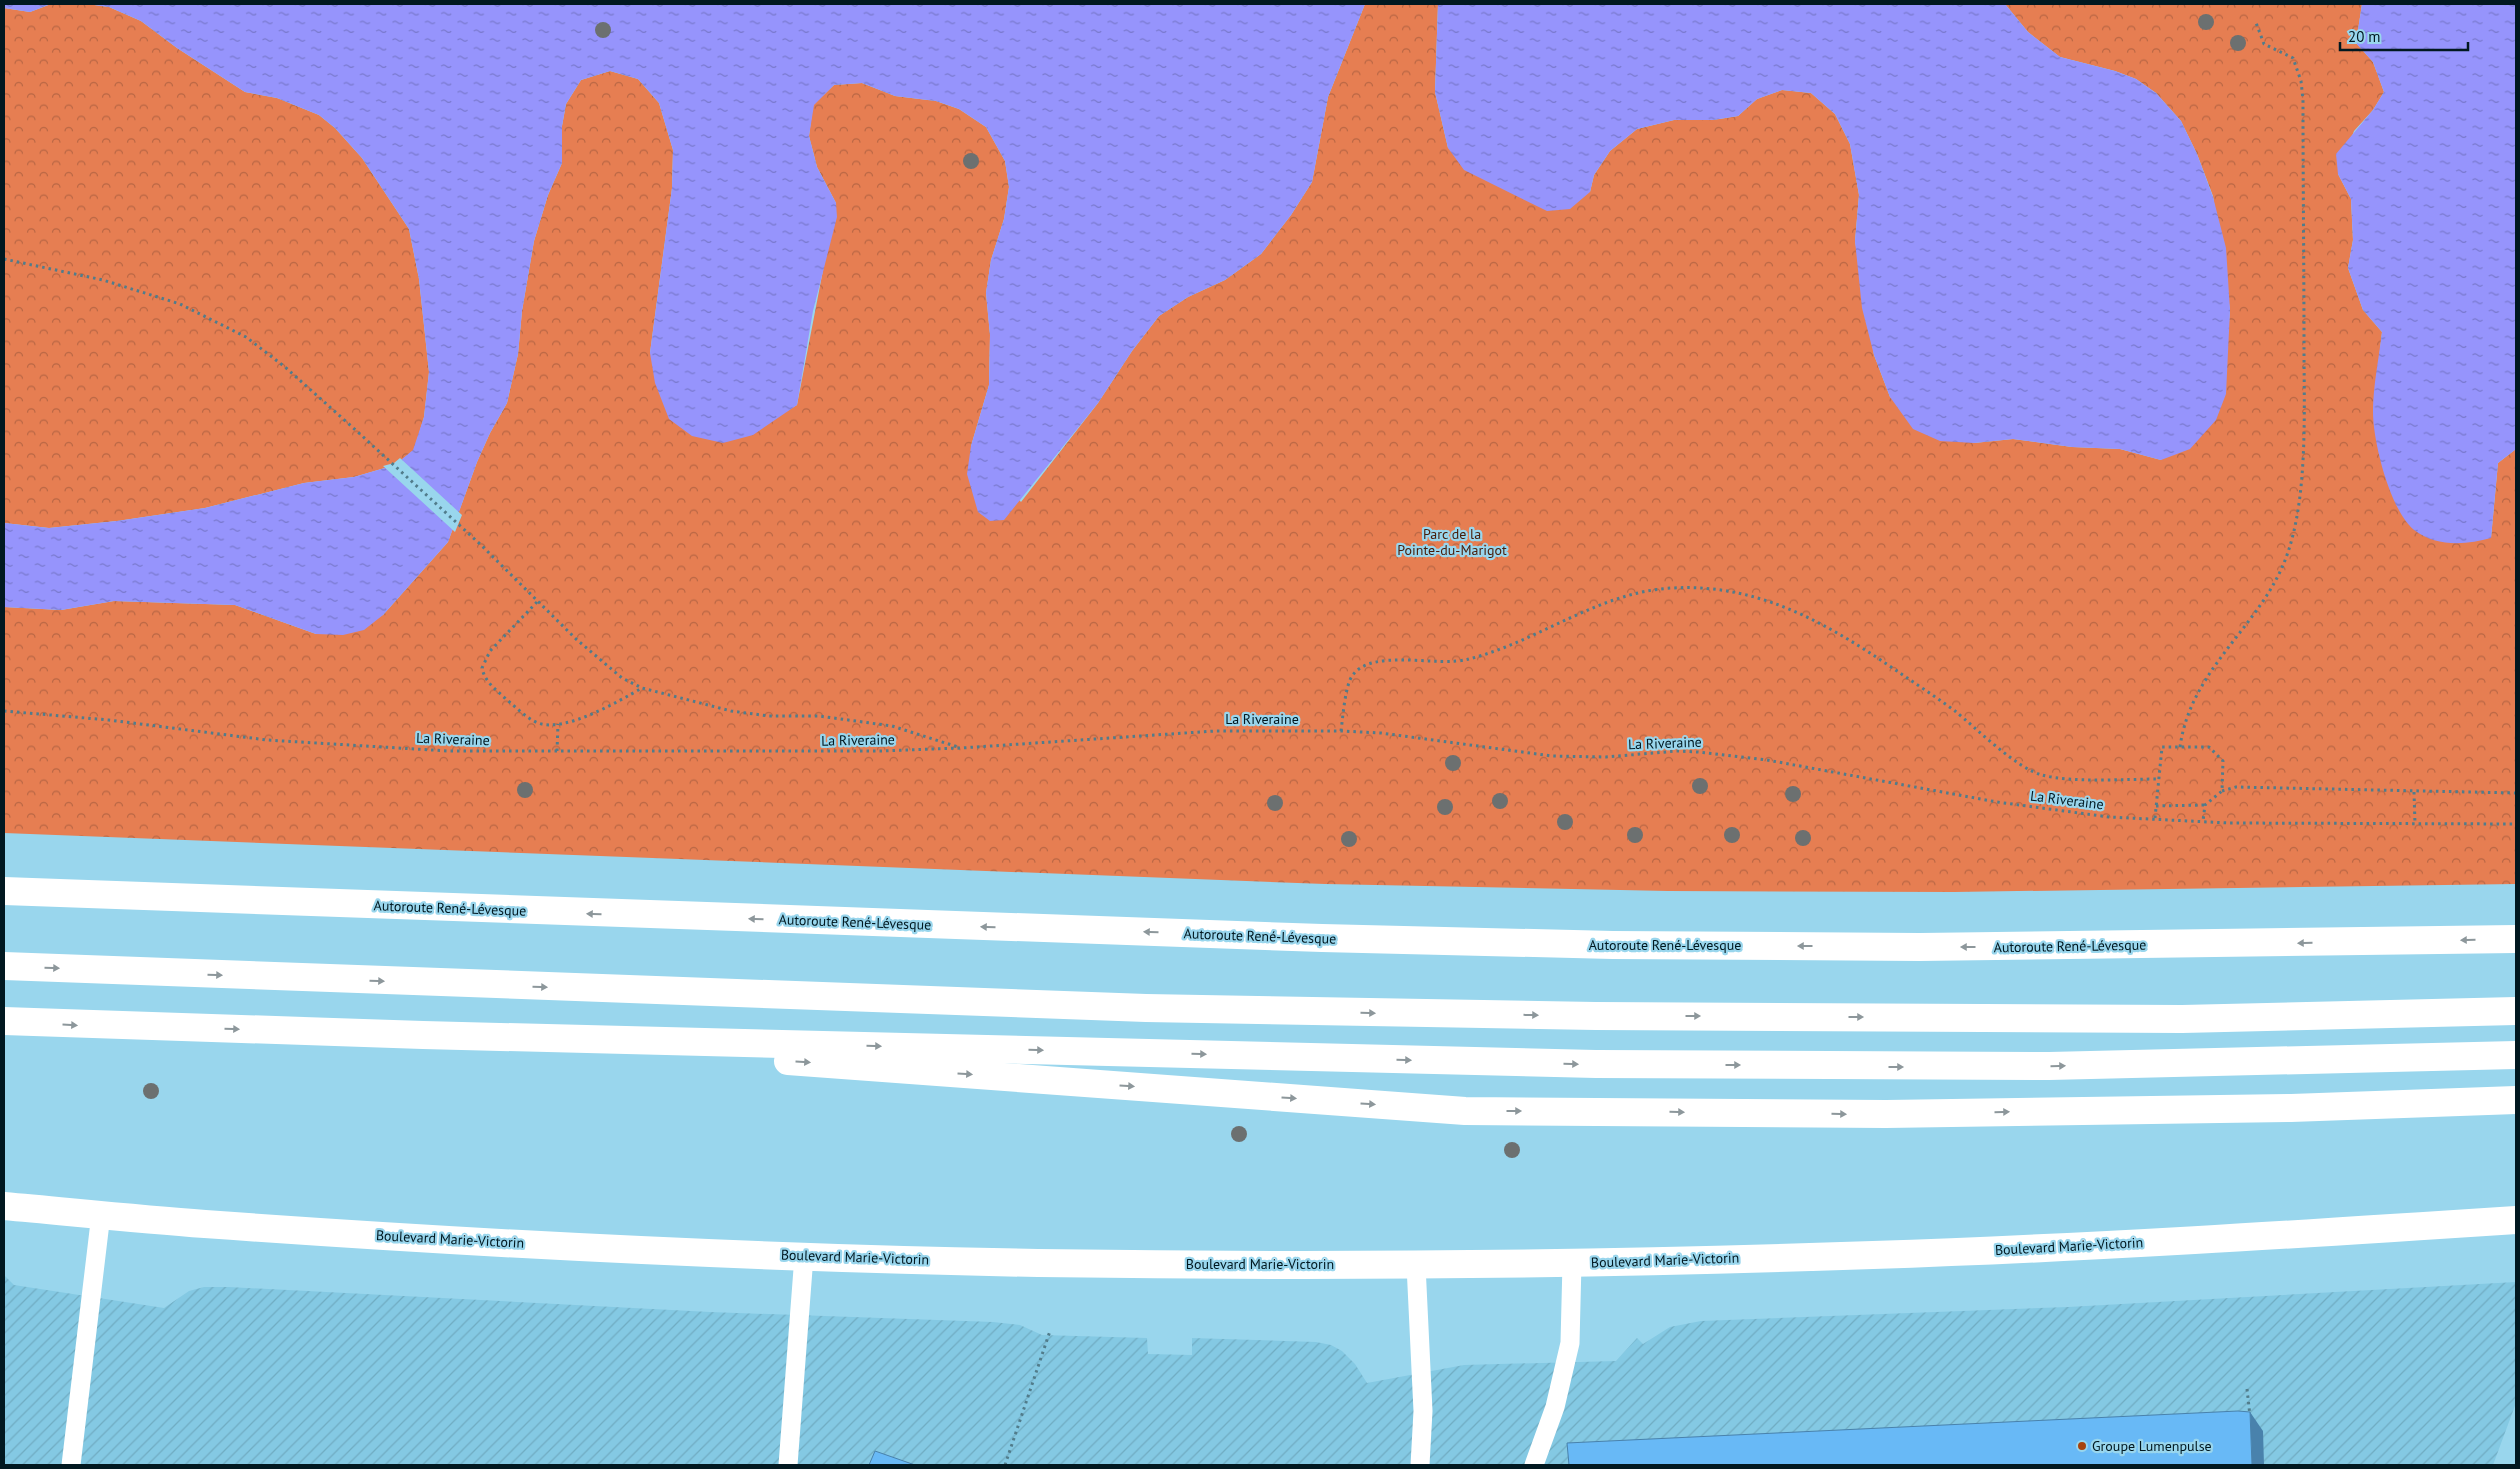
<svg xmlns="http://www.w3.org/2000/svg" width="2520" height="1469" font-family="'PT Sans',sans-serif">
	<defs>
		<pattern id="industrial-furrows" width="10" height="10" patternUnits="userSpaceOnUse" patternTransform="scale(1.25)"><rect width="10" height="10" fill="#84c9e3"/><path d="M-1 1l2-2M0 10L10 0M9 11l2-2" fill="none" stroke="#70acc2"/></pattern>
		<pattern id="park-crowns" width="20" height="18" patternUnits="userSpaceOnUse" patternTransform="scale(1.25)"><rect width="20" height="18" fill="#e67e52"/><path d="M2 6a3 3 0 1 1 6 0M12 15a3 3 0 1 1 6 0" fill="none" stroke="#b86644"/></pattern>
		<pattern id="water-ripples" width="26" height="14" patternUnits="userSpaceOnUse" patternTransform="scale(1.25)"><rect width="26" height="14" fill="#9694fc"/><path d="M2 4q2-2 4 0t4 0M15 11q2-2 4 0t4 0" fill="none" stroke="#7878cc"/></pattern>
	</defs>
	<rect width="100%" height="100%" fill="#99d6ed"/>
	<path fill="url(#industrial-furrows)" d="M4,1275l10,10 150,23 25,-17 15,-4h25l481,25 283,10 27,3 22,10 105,3 1,16 44,1v-17l124,4 15,3 11,6 13,13 12,19 97,-18 152,-4 21,-23 6,6 27,-17 31,-6 367,-14 448,-25v121l-23,62h-2489z"/>
	<g fill="url(#park-crowns)">
		<path d="M51,4h36l22,3 32,14 36,27 68,44 32,6 42,17 16,13 27,30 47,71 10,50 10,93 -5,45 -10,33 -19,15 -41,12 -50,6 -99,25 -88,13 -68,7 -45,-5v-515l26,4z"/>
		<path d="M1365,4h73l-3,88 13,56 142,44 4,-17 16,-24 27,-22 37,-9h39l25,-4 19,-17 25,-9 29,3 24,21 15,30 9,51 -4,46 19,114 16,42 84,46 39,-4 59,8 48,2 41,11 66,-114 3,-36 -17,-114 -16,-42 -16,-33 -25,-28 -20,-14 -21,-8 -55,-14 -32,-25 -23,-28h357l-6,39 17,19 11,30 -11,18 -19,21 -16,43 13,25 2,41 -5,28 15,42 19,22 -9,80 118,126 7,-75 18,-14v435l-562,8 -286,-1 -343,-7 -1321,-51v-226l57,3 53,-9 121,4 81,29 67,-19 65,-73 29,-80 13,-29 17,-30 11,-49 4,-43 12,-70 14,-46 14,-32v-37l4,-22 15,-24 29,-9 28,8 21,24 14,47 -1,38 -22,165 126,64 21,-12 39,-202 -19,-36 -8,-31 4,-31 21,-20 28,-2 33,13 41,5 23,8 27,18 19,34 4,26 -5,32 -13,41 -5,33 4,42 -1,50 -18,61 50,56 77,-99 34,-52 27,-35 29,-19 37,-17 36,-26 30,-39 21,-33 16,-85z"/>
	</g>
	<g fill="url(#water-ripples)">
		<path d="M4,4h47l-21,8 -26,-4z"/>
		<path d="M87,4h1278l-37,93 -16,85 -21,33 -30,39 -36,26 -37,17 -29,19 -27,35 -34,52 -94,117 -14,1 -12,-9 -11,-38 4,-28 18,-61 1,-50 -4,-42 5,-33 13,-41 5,-32 -4,-26 -19,-34 -27,-18 -23,-8 -41,-5 -33,-13 -28,2 -20,20 -5,31 8,31 19,36 1,14 -24,94 -16,94 -44,30 -30,8 -31,-7 -23,-17 -14,-36 -5,-30 22,-165 1,-38 -14,-47 -21,-24 -28,-8 -29,9 -15,24 -4,22v37l-14,32 -14,46 -12,70 -4,43 -11,49 -17,30 -13,29 -29,80 -65,73 -19,15 -21,5 -27,-1 -81,-29 -121,-4 -53,9 -57,-3v-84l45,5 68,-7 88,-13 99,-25 50,-6 41,-12 18,-15 11,-33 5,-45 -10,-93 -10,-50 -47,-71 -27,-30 -16,-13 -42,-17 -32,-6 -68,-44 -36,-27 -32,-14z"/>
		<path d="M1438,4h567l23,28 32,25 55,14 21,8 20,14 25,28 16,33 16,43 13,51 4,62 -4,84 -10,26 -26,29 -29,11 -41,-11 -48,-2 -59,-8 -39,4 -34,-2 -27,-12 -23,-32 -16,-42 -12,-47 -7,-67 4,-46 -9,-51 -15,-30 -24,-21 -29,-3 -25,9 -19,17 -25,4h-39l-37,9 -27,22 -16,24 -4,17 -20,17 -23,2 -83,-41 -16,-22 -13,-56z"/>
		<path d="M2362,4h154v445l-18,14 -7,75c-25,7 -55,9 -77,-8 -24,-20 -41,-88 -41,-118 0,-26 6,-54 9,-80l-19,-22 -15,-42 5,-28 -2,-41 -13,-25 -2,-20 37,-44 11,-18 -11,-30 -17,-19z"/>
	</g>
	<path fill="#99d6ed" d="M400,458l62,57 -7,17 -72,-66 11,-3z"/>
	<g fill="none" stroke-linecap="round" stroke-linejoin="round">
		<g stroke="#517c8b" stroke-width="3" stroke-dasharray="2.5 4" stroke-linecap="butt">
			<path d="M4,259l99,21 77,24 66,33 39,30 75,67 121,111 95,94 46,39 20,10 89,23 38,5h50l73,10 66,21"/>
			<path d="M537,602l-47,49 -8,17c3,15 15,22 25,32 10,8 19,18 31,23 27,10 81,-22 104,-35"/>
			<path d="M4,711l105,9 158,20 181,11h431l82,-3 254,-17h126l40,2 171,23 54,1 71,-6 21,1 69,8 230,42 112,15 120,6 287,1"/>
			<path d="M1341,731c2,-15 4,-44 11,-55 20,-29 86,-8 117,-17 71,-18 129,-67 203,-71 87,-5 156,36 225,83 19,13 39,26 58,40 21,17 61,57 87,64 29,8 85,4 117,4"/>
			<path d="M2180,747c11,-80 82,-121 107,-192 21,-59 17,-144 17,-206 0,-83 -1,-166 -1,-249l-2,-19 -8,-23 -29,-14 -9,-24"/>
			<path d="M557,751l1,-27"/>
			<path d="M2222,791l14,-4 280,6"/>
			<path d="M2414,792l1,32"/>
			<path d="M2156,806l49,-1"/>
			<path d="M2155,818l7,-71h47l14,14 -1,30 -17,14 -2,16"/>
			<path d="M2247,1389l3,27"/>
			<path d="M1005,1465l45,-134"/>
		</g>
		<g stroke="#fff" stroke-width="19">
			<path d="M1416,1265l7,146 -3,54"/>
			<path d="M71,1465l30,-251"/>
			<path d="M788,1465l16,-209"/>
			<path d="M1534,1465l21,-58 15,-64 2,-80"/>
		</g>
		<path stroke="#fff" stroke-width="28" d="M4,1206c67,6 134,13 201,18 277,20 556,34 833,39 278,4 557,2 835,-8 214,-7 429,-21 643,-35"/>
		<g stroke="#fff" stroke-width="28">
			<path d="M4,891l1318,47 291,7 307,2 596,-8"/>
			<path d="M4,966l1142,42 450,8 586,3 334,-8"/>
			<path d="M4,1021l419,14 1173,29 453,2 467,-11"/>
			<path d="M788,1061l677,50 421,3 405,-6 225,-8"/>
		</g>
	</g>
	<g fill="#6c7070">
		<circle cx="2206" cy="22" r="8"/>
		<circle cx="603" cy="30" r="8"/>
		<circle cx="2238" cy="43" r="8"/>
		<circle cx="971" cy="161" r="8"/>
		<circle cx="1453" cy="763" r="8"/>
		<circle cx="1700" cy="786" r="8"/>
		<circle cx="525" cy="790" r="8"/>
		<circle cx="1793" cy="794" r="8"/>
		<circle cx="1500" cy="801" r="8"/>
		<circle cx="1275" cy="803" r="8"/>
		<circle cx="1445" cy="807" r="8"/>
		<circle cx="1565" cy="822" r="8"/>
		<circle cx="1635" cy="835" r="8"/>
		<circle cx="1732" cy="835" r="8"/>
		<circle cx="1803" cy="838" r="8"/>
		<circle cx="1349" cy="839" r="8"/>
		<circle cx="151" cy="1091" r="8"/>
		<circle cx="1239" cy="1134" r="8"/>
		<circle cx="1512" cy="1150" r="8"/>
	</g>
	<path fill="#4982ac" d="M2250,1412l13,19 1,34h-12z"/>
	<g fill="#68b9f6" stroke="#4982ac">
		<path d="M2238,1411l12,1 2,53h-683l-2,-22z"/>
		<path d="M875,1451l40,14h-46z"/>
	</g>
	<defs><path id="oneway-solid" d="M-6-.8H1V-3.2L6.5 0L1 3.2V.8H-6Z" transform="scale(1.25)"/></defs>
	<g fill="#8d979b">
		<use href="#oneway-solid" transform="translate(594 914) rotate(-178)"/>
		<use href="#oneway-solid" transform="translate(756 919) rotate(-178)"/>
		<use href="#oneway-solid" transform="translate(988 927) rotate(-178)"/>
		<use href="#oneway-solid" transform="translate(1151 932) rotate(-178)"/>
		<use href="#oneway-solid" transform="translate(2468 940) rotate(179)"/>
		<use href="#oneway-solid" transform="translate(2305 943) rotate(179)"/>
		<use href="#oneway-solid" transform="translate(1805 946) rotate(-180)"/>
		<use href="#oneway-solid" transform="translate(1968 947) rotate(180)"/>
		<use href="#oneway-solid" transform="translate(52 968) rotate(2)"/>
		<use href="#oneway-solid" transform="translate(215 975) rotate(2)"/>
		<use href="#oneway-solid" transform="translate(377 981) rotate(2)"/>
		<use href="#oneway-solid" transform="translate(540 987) rotate(2)"/>
		<use href="#oneway-solid" transform="translate(1368 1013) rotate(1)"/>
		<use href="#oneway-solid" transform="translate(1531 1015) rotate(1)"/>
		<use href="#oneway-solid" transform="translate(1693 1016)"/>
		<use href="#oneway-solid" transform="translate(1856 1017)"/>
		<use href="#oneway-solid" transform="translate(70 1025) rotate(3)"/>
		<use href="#oneway-solid" transform="translate(232 1029) rotate(2)"/>
		<use href="#oneway-solid" transform="translate(874 1046) rotate(1)"/>
		<use href="#oneway-solid" transform="translate(1036 1050) rotate(1)"/>
		<use href="#oneway-solid" transform="translate(1199 1054) rotate(1)"/>
		<use href="#oneway-solid" transform="translate(1404 1060) rotate(1)"/>
		<use href="#oneway-solid" transform="translate(803 1062) rotate(4)"/>
		<use href="#oneway-solid" transform="translate(1571 1064) rotate(1)"/>
		<use href="#oneway-solid" transform="translate(1733 1065)"/>
		<use href="#oneway-solid" transform="translate(2058 1066) rotate(-1)"/>
		<use href="#oneway-solid" transform="translate(1896 1067)"/>
		<use href="#oneway-solid" transform="translate(965 1074) rotate(4)"/>
		<use href="#oneway-solid" transform="translate(1127 1086) rotate(4)"/>
		<use href="#oneway-solid" transform="translate(1289 1098) rotate(4)"/>
		<use href="#oneway-solid" transform="translate(1368 1104) rotate(4)"/>
		<use href="#oneway-solid" transform="translate(1514 1111)"/>
		<use href="#oneway-solid" transform="translate(1677 1112) rotate(1)"/>
		<use href="#oneway-solid" transform="translate(2002 1112) rotate(-1)"/>
		<use href="#oneway-solid" transform="translate(1839 1114) rotate(1)"/>
	</g>
	<circle fill="#a6420d" stroke="#99d6ed" stroke-width="2" cx="2082" cy="1446" r="5"/>
	<g text-anchor="middle" dominant-baseline="central" stroke-width="4.5" stroke-linejoin="round" paint-order="stroke">
		<g font-size="14" fill="#471c09" stroke="#99d6ed">
			<text x="1452" y="534">Parc de la<tspan x="1452" dy="16">Pointe-du-Marigot</tspan></text>
		</g>
		<g font-size="14" fill="#011820" stroke="#99d6ed">
			<text x="1262" y="719">La Riveraine</text>
			<text transform="translate(453 739) rotate(2)">La Riveraine</text>
			<text transform="translate(858 740) rotate(-1)">La Riveraine</text>
			<text transform="translate(1665 743) rotate(-2)">La Riveraine</text>
			<text transform="translate(2067 800) rotate(7)">La Riveraine</text>
			<text transform="translate(450 908) rotate(2)">Autoroute René-Lévesque</text>
			<text transform="translate(855 922) rotate(2)">Autoroute René-Lévesque</text>
			<text transform="translate(1260 936) rotate(2)">Autoroute René-Lévesque</text>
			<text x="1665" y="945">Autoroute René-Lévesque</text>
			<text transform="translate(2070 946) rotate(-1)">Autoroute René-Lévesque</text>
			<text transform="translate(450 1239) rotate(3)">Boulevard Marie-Victorin</text>
			<text transform="translate(2069 1246) rotate(-3)">Boulevard Marie-Victorin</text>
			<text transform="translate(855 1257) rotate(2)">Boulevard Marie-Victorin</text>
			<text transform="translate(1665 1260) rotate(-2)">Boulevard Marie-Victorin</text>
			<text x="1260" y="1264">Boulevard Marie-Victorin</text>
		</g>
		<g font-size="14" fill="#011820" stroke="#99d6ed" text-anchor="start">
			<text x="2092" y="1446">Groupe Lumenpulse</text>
		</g>
	</g>
	<rect width="2520" height="1469" fill="none" stroke="#011820" stroke-width="10"/>
	<path d="M2340 42v8h128v-8" fill="none" stroke="#011820" stroke-width="2.5"/>
	<text x="2348" y="42" font-size="15" fill="#011820" stroke="#99d6ed" stroke-width="4" paint-order="stroke">20 m</text>
</svg>
